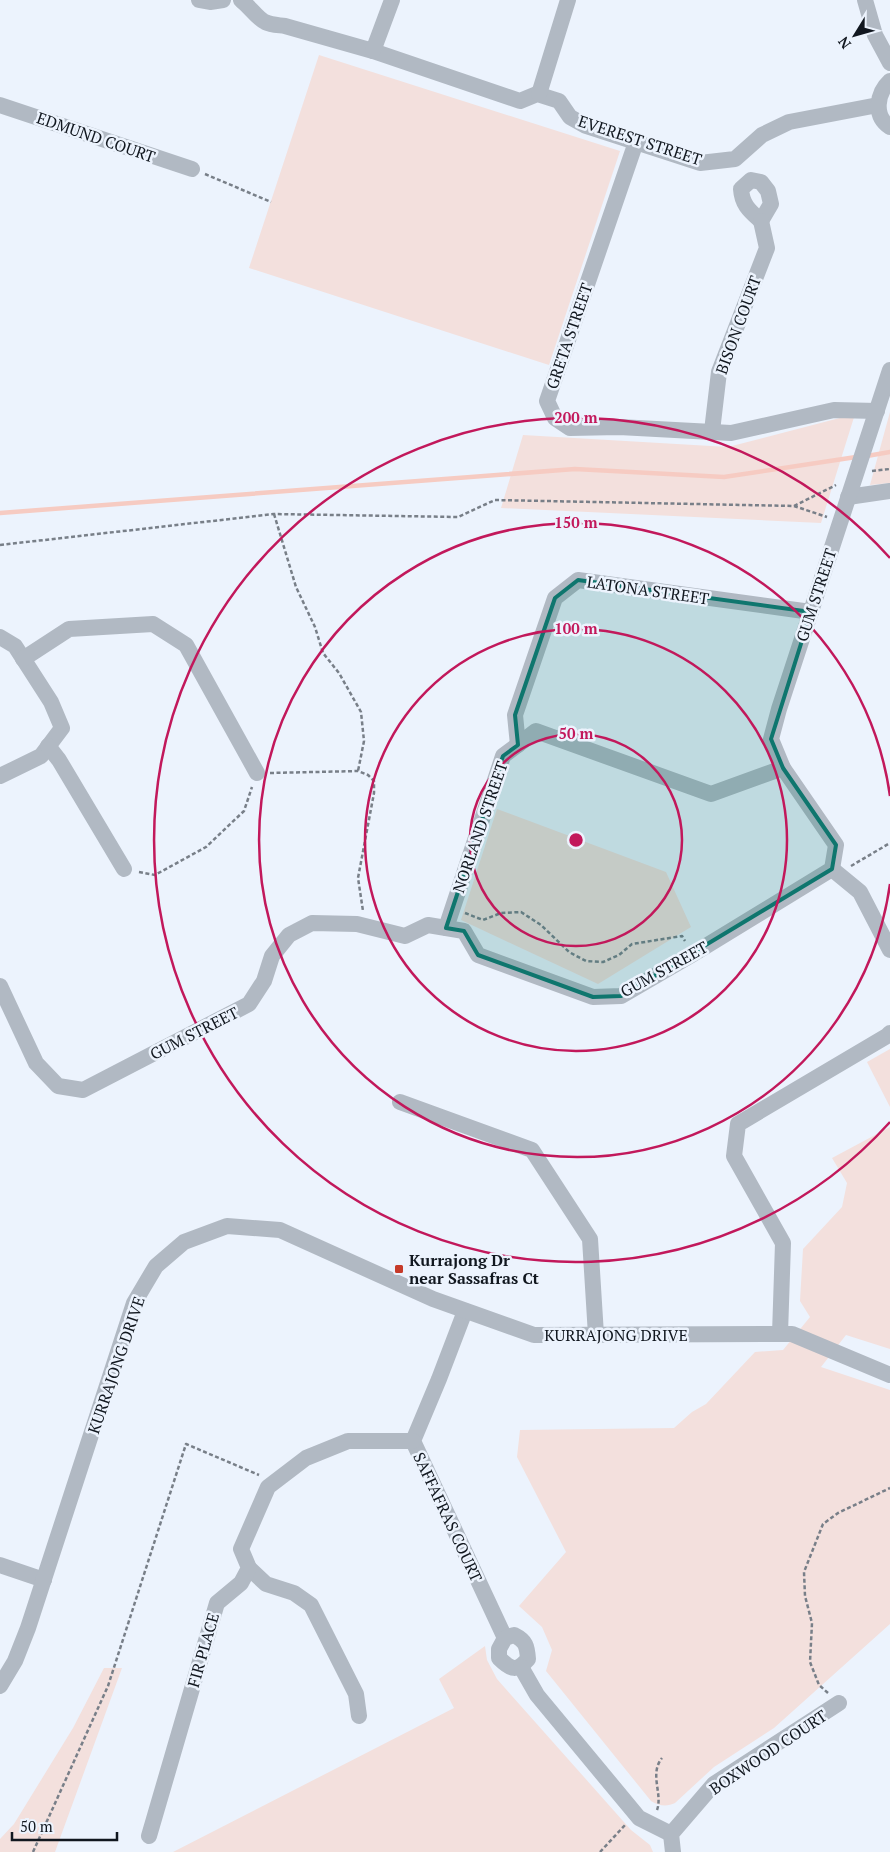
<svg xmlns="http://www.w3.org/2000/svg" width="890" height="1852" font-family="'PT Serif',serif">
	<rect width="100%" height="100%" fill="#ecf3fd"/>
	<g fill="#f3e0dd">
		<path d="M319,55l301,96 -71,214 -300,-97z"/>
		<path d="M890,412v71l-20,2z"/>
		<path d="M855,414l-34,109 -320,-15 22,-73 205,12z"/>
		<path d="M497,809l169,63 25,55 -93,57 -137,-64z"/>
		<path d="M890,1049v58l-23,-45z"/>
		<path d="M890,1127v222l-44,-14 -25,32 69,23v234l-116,104 -60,39 -39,36c-8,4 -16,3 -24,-2l-105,-130 6,-21 -10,-23 -23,-21 47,-54 -49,-95 3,-27 154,-2 18,-16 14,-8 49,-52 28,-2 27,-33 -10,-16 3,-52 39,-42 5,-24 -15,-25z"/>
		<path d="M485,1646l2,14 10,19 134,151 19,15 3,7h-480l281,-144 -15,-29z"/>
		<path d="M104,1668h18l-67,184h-55v-13l14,-15 59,-96z"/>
	</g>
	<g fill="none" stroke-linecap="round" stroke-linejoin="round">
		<g stroke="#f6cbc2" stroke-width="4.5">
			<path d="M867,456l23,-4"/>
			<path d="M0,513l575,-44 149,8 132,-20"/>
		</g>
		<g stroke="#787f88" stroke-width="2.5" stroke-dasharray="4 2.5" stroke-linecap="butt">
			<path d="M205,174l66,28"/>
			<path d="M872,471l18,-2"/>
			<path d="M794,506l42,-21"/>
			<path d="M274,514l22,73 19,40 8,26 16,20 22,39 3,29 -6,30"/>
			<path d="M0,545l274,-31 184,3 37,-17 299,6 33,11"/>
			<path d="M270,773l88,-2 10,4 6,6v12l-16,85 5,33"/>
			<path d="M851,866l39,-23"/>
			<path d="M139,872l16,3 51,-28 38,-36 8,-24"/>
			<path d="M465,913l18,7 18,-7 20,-1 20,13 28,27 17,9 17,1 16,-7 13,-11 50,-8 3,5"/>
			<path d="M828,1693l-9,-8 -9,-23 2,-39 -7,-27 -1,-24 19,-48 15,-11 52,-25"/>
			<path d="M657,1810c6,-16 -8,-36 5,-52"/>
			<path d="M33,1852l75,-166 78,-242 73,31"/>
			<path d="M600,1852l26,-28"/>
		</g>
		<g stroke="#b1b9c3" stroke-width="16">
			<path d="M199,0l11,2 13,-2"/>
			<path d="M241,0c8,6 17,19 24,22 6,3 13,3 20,4l88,25 147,50 17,-7 22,7 11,16 16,9 114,37 35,-4 27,-24 27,-13 89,-17"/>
			<path d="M865,0l10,35 15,28"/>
			<path d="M373,51l19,-51"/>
			<path d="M890,81c-13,12 -17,35 0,46"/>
			<path d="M539,94l29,-94"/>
			<path d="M0,105l192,64"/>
			<path d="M636,142l-89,259 8,17 15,10 49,-1 112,6 103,-23 43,1"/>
			<path d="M751,180l10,2 7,9 3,13 -10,17c-11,-10 -19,-16 -20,-32z"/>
			<path d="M712,431l7,-59 48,-124 -6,-27"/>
			<path d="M848,497l42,-6"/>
			<path d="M0,637l15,9 36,56 11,26 -21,28 -41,20"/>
			<path d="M23,659l46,-30 84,-5 33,21 71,128"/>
			<path d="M518,745l-3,-30 40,-117 23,-18 233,32"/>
			<path d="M48,746l11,14 65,109"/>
			<path d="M832,869l28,23 30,58"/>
			<path d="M446,928l57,-172 33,-25 175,63 72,-26"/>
			<path d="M0,986l36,77 22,23 25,4 166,-86 15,-23 8,-25 17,-21 23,-12 45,1 48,12 23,-11 36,6 14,24 115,42 28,-1 72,-42 139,-85 4,-24 -53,-77 -12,-29 8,-30 111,-339"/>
			<path d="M400,1102l132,48 58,89 6,96"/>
			<path d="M465,1311l-26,68 -26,62 92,197"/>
			<path d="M780,1334l3,-91 -49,-87 4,-32 149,-88 3,-3"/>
			<path d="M0,1565l44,15"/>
			<path d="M249,1568l17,16 28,9 17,12 45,89 3,22"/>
			<path d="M514,1635c12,6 13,11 14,24 -11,13 -17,11 -29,-1v-9l6,-11z"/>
			<path d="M521,1667l16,28 102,123 32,16"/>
			<path d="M0,1686l15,-25 13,-33 106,-325 22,-37 28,-24 43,-16 53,4 153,69 101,36 258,-1 98,41"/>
			<path d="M149,1836l68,-233 24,-20 8,-15 -8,-19 27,-62 38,-29 42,-17h65"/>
			<path d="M673,1852l-2,-18 43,-50 125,-81"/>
		</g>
	</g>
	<path fill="#0f766e" fill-opacity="0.2" stroke="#0f766e" stroke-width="4" stroke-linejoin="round" d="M578,580l233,32 -40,127 12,29 53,77 -4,24 -211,127 -28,1 -115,-42 -14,-24 -18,-3 57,-172 15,-11 -3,-30 40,-117z"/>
	<g fill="none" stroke="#c2185b" stroke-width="2.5">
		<circle cx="576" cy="840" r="106"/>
		<circle cx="576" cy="840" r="211"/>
		<path d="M890 884A317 317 0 1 1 890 796"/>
		<path d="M890 1122A422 422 0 1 1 890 558"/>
	</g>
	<rect fill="#c63a29" stroke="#ecf3fd" stroke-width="2" x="394" y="1264" width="10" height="10" rx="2.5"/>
	<g text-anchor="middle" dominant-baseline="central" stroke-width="5" stroke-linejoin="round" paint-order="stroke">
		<g font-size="16" fill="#11171f" stroke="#ecf3fd">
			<text transform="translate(96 137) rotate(19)">EDMUND COURT</text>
			<text transform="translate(640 140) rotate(18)">EVEREST STREET</text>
			<text transform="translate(738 325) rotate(-70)">BISON COURT</text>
			<text transform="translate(569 336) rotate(-71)">GRETA STREET</text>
			<text transform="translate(648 590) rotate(8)">LATONA STREET</text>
			<text transform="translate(816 595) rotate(-72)">GUM STREET</text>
			<text transform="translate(480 827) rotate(-71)">NORLAND STREET</text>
			<text transform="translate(664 969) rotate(-29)">GUM STREET</text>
			<text transform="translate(194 1033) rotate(-27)">GUM STREET</text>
			<text x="616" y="1335">KURRAJONG DRIVE</text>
			<text transform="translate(116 1365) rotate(-71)">KURRAJONG DRIVE</text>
			<text transform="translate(448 1517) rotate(65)">SAFFAFRAS COURT</text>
			<text transform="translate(203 1650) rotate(-74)">FIR PLACE</text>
			<text transform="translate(768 1752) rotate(-34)">BOXWOOD COURT</text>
		</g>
		<g font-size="16" font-weight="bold" fill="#11171f" stroke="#ecf3fd" text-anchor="start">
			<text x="409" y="1260">Kurrajong Dr<tspan x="409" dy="18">near Sassafras Ct</tspan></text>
		</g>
	</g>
	<circle cx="576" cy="840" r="8" fill="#c2185b" stroke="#ecf3fd" stroke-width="2.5"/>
	<g font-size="15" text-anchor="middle" font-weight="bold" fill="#c2185b" stroke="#ecf3fd" stroke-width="5" stroke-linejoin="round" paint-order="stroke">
		<text x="576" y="423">200 m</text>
		<text x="576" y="528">150 m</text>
		<text x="576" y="634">100 m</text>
		<text x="576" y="739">50 m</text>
	</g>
	<g transform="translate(855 35) rotate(233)" stroke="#ecf3fd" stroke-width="4" paint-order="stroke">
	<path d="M0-4L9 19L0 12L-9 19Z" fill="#11171f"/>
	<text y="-8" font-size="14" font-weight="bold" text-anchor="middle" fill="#11171f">N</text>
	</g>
	<path d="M12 1832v8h105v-8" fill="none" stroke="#11171f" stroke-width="2.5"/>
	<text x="20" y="1832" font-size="15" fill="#11171f" stroke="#ecf3fd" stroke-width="4" paint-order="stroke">50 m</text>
</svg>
